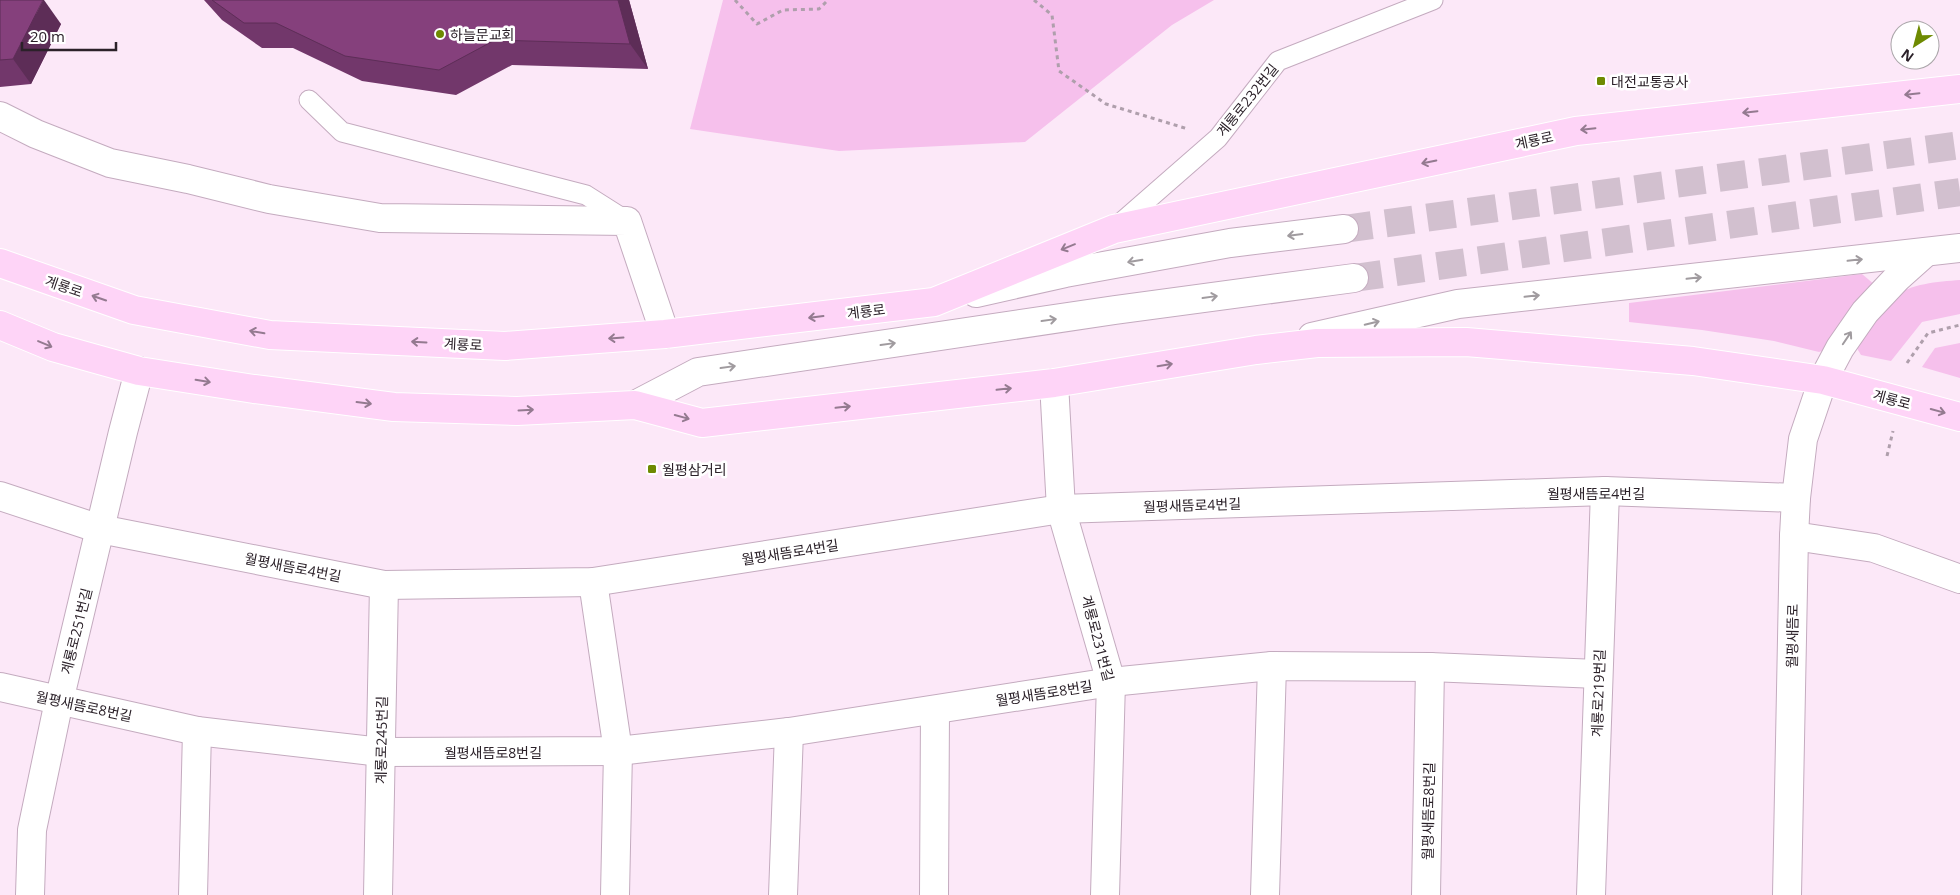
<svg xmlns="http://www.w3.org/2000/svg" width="1960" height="895" font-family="'Open Sans','Noto Sans KR',sans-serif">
	<rect width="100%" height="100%" fill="#fce8f8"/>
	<g fill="#f6c0ec">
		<path d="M723,0h491l-42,25 -147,117 -186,9 -149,-22z"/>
		<path d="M1862,274l13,11 -45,63 -11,4 -45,-11 -72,-11 -73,-8v-19z"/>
		<path d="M1960,280v34l-38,8 -31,39 -30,-6 -6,-10c9,-12 26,-38 37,-47 19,-15 45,-16 68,-18z"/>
		<path d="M1960,343v35l-38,-11 13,-19z"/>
	</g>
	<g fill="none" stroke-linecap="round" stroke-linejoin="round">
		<g stroke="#d2c0cf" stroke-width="28" stroke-dasharray="28 14" stroke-linecap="butt">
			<path d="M1344,229l616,-84"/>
			<path d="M1354,278l606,-86"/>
		</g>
		<defs>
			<g id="lane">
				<path d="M309,100l33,32 244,63 41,26"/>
				<path d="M1115,228l103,-90 60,-77 155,-61"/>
			</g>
			<g id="street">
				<path d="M0,116l36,18 74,29 78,16 81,20 111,19 247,3 38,113"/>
				<path d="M1054,383l7,126 50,173 -6,213"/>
				<path d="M0,496l100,33 284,56 209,-3 468,-73 544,-18 191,7"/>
				<path d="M1794,536l80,12 86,31"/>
				<path d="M593,582l25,169 -3,144"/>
				<path d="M0,687l197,44 184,21 237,-1 171,-19 322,-50 161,-16 158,1 168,7"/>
				<path d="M30,895l2,-65 27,-129 64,-269 16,-61"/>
				<path d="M193,895l4,-164"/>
				<path d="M378,895l6,-310"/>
				<path d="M783,895l6,-163"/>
				<path d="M934,895l1,-184"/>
				<path d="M1265,895l7,-229"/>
				<path d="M1426,895l4,-228"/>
				<path d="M1591,895l14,-404"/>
			</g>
			<g id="secondary">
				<path d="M976,293l89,-20 165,-30 114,-14"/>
				<path d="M1312,337l146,-33 502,-56"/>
				<path d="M635,405l63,-33 417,-62 239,-32"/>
				<path d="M1787,895l7,-359 2,-38 7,-59 20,-59 17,-32 25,-36 33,-35 28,-25"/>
			</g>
			<g id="primary">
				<path d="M0,263l134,47 136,25 235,11 160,-12 269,-32 180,-73 462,-98 384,-42"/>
				<path d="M0,325l53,22 86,24 115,18 140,18 123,4 118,-6 67,18 352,-40 202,-33 61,-7 149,-1 227,19 130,19 137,37"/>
			</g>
		</defs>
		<use href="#lane" stroke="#c4abbf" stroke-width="21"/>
		<use href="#street" stroke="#c4abbf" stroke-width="30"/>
		<use href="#secondary" stroke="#c4abbf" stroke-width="30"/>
		<use href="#primary" stroke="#fff" stroke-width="30"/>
		<g stroke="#af9fac" stroke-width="3" stroke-dasharray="4 4" stroke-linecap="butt">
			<path d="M735,0l22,24 26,-14 36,-1 9,-9"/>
			<path d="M1034,0l18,15 7,56 47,33 82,25"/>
			<path d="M1907,363l21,-30 32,-8"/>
			<path d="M1887,456l6,-25"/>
		</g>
		<use href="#lane" stroke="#fff" stroke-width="19"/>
		<use href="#street" stroke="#fff" stroke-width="28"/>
		<use href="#secondary" stroke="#fff" stroke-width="28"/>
		<use href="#primary" stroke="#fed4f7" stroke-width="28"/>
	</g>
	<g fill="#72376b">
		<path d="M0,0l61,24 -30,60 -31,3z"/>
		<path d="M204,0h425l19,69 -136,-4 -56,30 -94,-14 -69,-33h-31l-40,-28z"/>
	</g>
	<g fill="#5d2d57">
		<path d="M43,0h1l17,24 -30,60 -18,-25z"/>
		<path d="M618,0h11l19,69 -18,-25z"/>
	</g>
	<g fill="#85407c" stroke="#5d2d57">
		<path d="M0,0h43l-30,59 -13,1z"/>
		<path d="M212,0h406l12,44 -135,-4 -56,30 -94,-14 -69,-33h-32z"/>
	</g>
	<defs><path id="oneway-shaft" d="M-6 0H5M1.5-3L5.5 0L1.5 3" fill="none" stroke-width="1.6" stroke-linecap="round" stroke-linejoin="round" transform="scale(1.25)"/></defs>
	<g stroke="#947a90">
		<use href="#oneway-shaft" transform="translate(1912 94) rotate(174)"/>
		<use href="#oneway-shaft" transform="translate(1750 112) rotate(174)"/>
		<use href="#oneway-shaft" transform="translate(1588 129) rotate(174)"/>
		<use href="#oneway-shaft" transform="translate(1429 162) rotate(168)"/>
		<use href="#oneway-shaft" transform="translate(1068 247) rotate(158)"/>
		<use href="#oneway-shaft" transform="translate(99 298) rotate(-161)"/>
		<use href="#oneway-shaft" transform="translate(816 317) rotate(173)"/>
		<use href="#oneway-shaft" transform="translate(257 332) rotate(-170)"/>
		<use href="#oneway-shaft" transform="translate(616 338) rotate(176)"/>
		<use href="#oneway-shaft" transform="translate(419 342) rotate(-177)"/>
		<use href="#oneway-shaft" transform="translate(45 344) rotate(23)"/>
		<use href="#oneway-shaft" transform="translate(1165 365) rotate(-9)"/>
		<use href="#oneway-shaft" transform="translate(203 381) rotate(9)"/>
		<use href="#oneway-shaft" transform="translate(1004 389) rotate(-6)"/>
		<use href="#oneway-shaft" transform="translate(364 403) rotate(7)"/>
		<use href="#oneway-shaft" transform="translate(843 407) rotate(-6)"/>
		<use href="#oneway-shaft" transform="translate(526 410) rotate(-3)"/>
		<use href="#oneway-shaft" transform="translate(1938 411) rotate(15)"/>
		<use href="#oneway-shaft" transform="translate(682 417) rotate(15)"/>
	</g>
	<g stroke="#a09b9f">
		<use href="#oneway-shaft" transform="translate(1295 235) rotate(173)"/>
		<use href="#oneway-shaft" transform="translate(1855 260) rotate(-6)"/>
		<use href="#oneway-shaft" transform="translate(1135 261) rotate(170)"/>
		<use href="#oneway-shaft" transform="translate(1694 278) rotate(-6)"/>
		<use href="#oneway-shaft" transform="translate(1532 296) rotate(-6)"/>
		<use href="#oneway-shaft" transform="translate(1210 297) rotate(-8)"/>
		<use href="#oneway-shaft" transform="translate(1049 320) rotate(-8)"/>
		<use href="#oneway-shaft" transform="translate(1372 323) rotate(-13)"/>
		<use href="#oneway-shaft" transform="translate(1847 338) rotate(-56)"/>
		<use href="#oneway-shaft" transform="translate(888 344) rotate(-8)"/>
		<use href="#oneway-shaft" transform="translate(728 367) rotate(-8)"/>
	</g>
	<g fill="#6e8a01" stroke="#fff" stroke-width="2">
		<circle cx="440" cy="34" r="5"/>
		<rect x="1596" y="76" width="10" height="10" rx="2.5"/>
		<rect x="647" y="464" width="10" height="10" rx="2.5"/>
	</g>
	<g text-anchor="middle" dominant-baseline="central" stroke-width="5" stroke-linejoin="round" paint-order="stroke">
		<g font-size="14" fill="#2b2129" stroke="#fff" text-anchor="start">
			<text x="450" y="34">하늘문교회</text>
			<text x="1611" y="81">대전교통공사</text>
			<text x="662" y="469">월평삼거리</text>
		</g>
		<g font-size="14" fill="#2b2129" stroke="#fff">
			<text transform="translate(1247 100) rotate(-51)">계룡로232번길</text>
			<text transform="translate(1534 140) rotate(-12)">계룡로</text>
			<text transform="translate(64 286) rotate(19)">계룡로</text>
			<text transform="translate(866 311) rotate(-7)">계룡로</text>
			<text transform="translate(463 344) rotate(3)">계룡로</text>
			<text transform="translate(1892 399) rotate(15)">계룡로</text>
			<text x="1596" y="493">월평새뜸로4번길</text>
			<text transform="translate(1192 505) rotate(-2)">월평새뜸로4번길</text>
			<text transform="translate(790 552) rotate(-9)">월평새뜸로4번길</text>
			<text transform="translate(293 567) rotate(11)">월평새뜸로4번길</text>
			<text transform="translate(76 631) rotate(-76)">계룡로251번길</text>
			<text transform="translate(1792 636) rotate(-89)">월평새뜸로</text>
			<text transform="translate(1098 638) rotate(75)">계룡로231번길</text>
			<text transform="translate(1044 693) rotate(-9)">월평새뜸로8번길</text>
			<text transform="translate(1598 693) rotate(-88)">계룡로219번길</text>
			<text transform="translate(84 706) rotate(12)">월평새뜸로8번길</text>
			<text transform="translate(381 740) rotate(-89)">계룡로245번길</text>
			<text x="493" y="752">월평새뜸로8번길</text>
			<text transform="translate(1428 811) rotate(-89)">월평새뜸로8번길</text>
		</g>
	</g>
	<g transform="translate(1915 45) rotate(216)"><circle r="24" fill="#ffffff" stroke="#aaa6a9"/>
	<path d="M0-4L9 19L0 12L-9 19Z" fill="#6e8a01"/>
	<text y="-8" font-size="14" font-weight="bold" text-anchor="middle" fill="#2b2129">N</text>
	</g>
	<path d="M22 42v8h94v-8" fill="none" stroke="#2b2129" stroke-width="2.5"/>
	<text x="30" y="42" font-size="15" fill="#2b2129" stroke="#ffffff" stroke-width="4" paint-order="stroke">20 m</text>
</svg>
